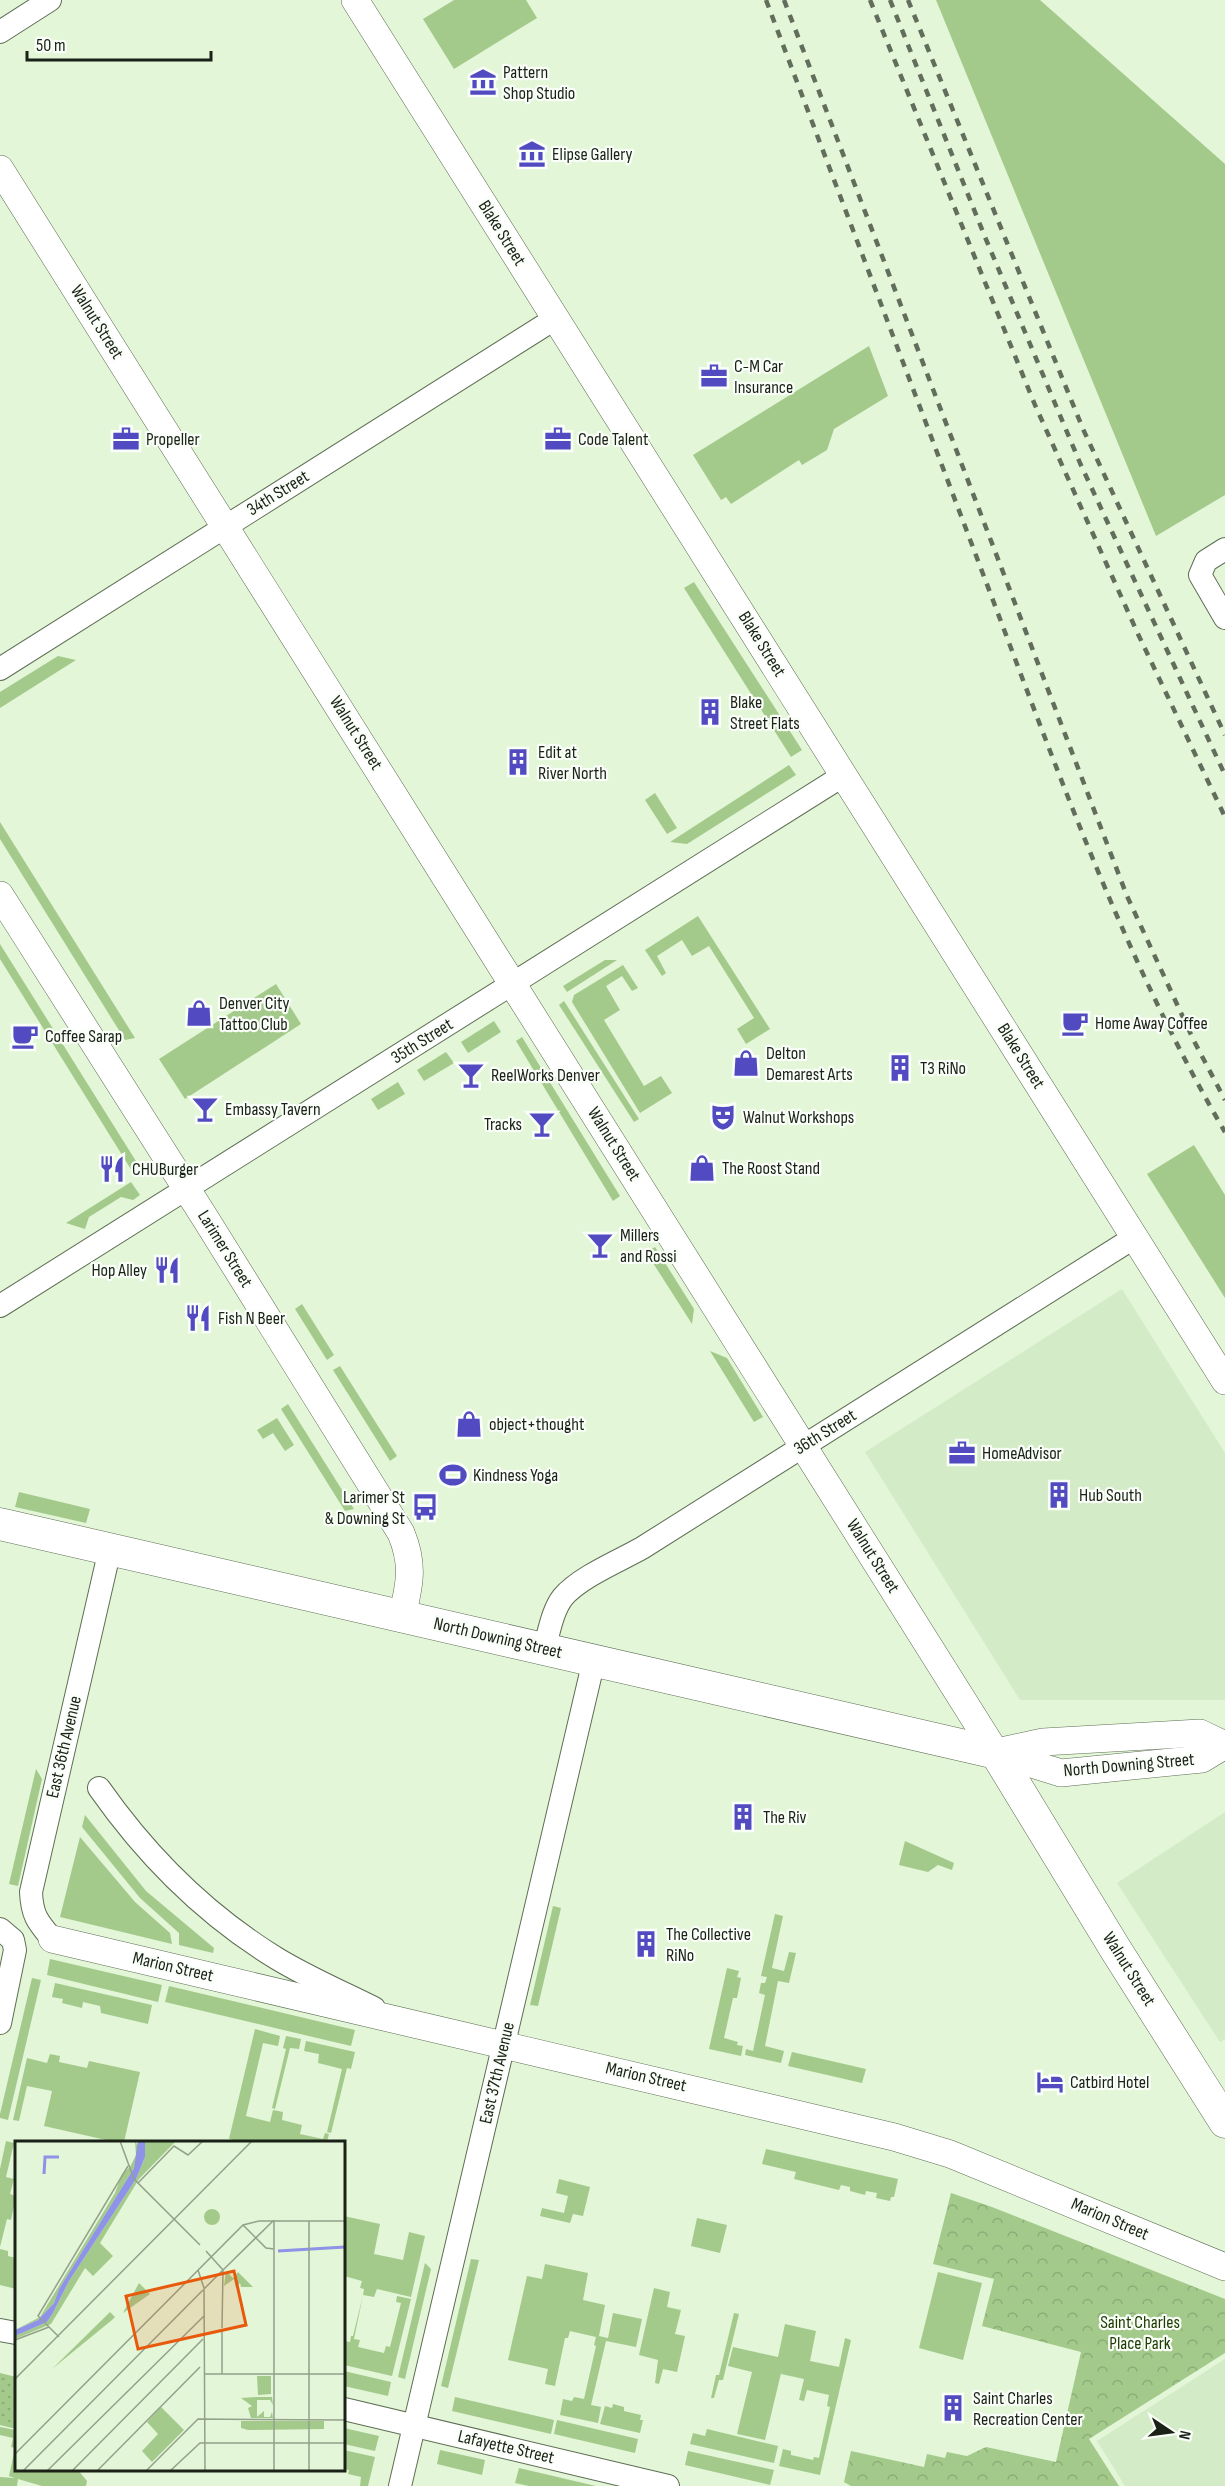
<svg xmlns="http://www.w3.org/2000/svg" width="1225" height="2486" font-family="'Sofia Sans Condensed',sans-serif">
	<defs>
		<pattern id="forest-crowns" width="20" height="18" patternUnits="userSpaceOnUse" patternTransform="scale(1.5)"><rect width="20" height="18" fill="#a3ca8b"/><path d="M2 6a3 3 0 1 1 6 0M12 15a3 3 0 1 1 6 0" fill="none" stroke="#8cad77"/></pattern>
		<pattern id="garden-dots" width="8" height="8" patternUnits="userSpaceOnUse" patternTransform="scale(1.5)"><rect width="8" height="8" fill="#a3ca8b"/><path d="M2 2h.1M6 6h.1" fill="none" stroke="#8cad77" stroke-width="1.8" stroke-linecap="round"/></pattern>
	</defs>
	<rect width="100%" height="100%" fill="#e3f6d8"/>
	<g fill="#d3ebc6">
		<path d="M1122,1289l103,164v247h-205l-155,-248z"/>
		<path d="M1225,1812v227l-5,3 -103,-159z"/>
		<path d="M1225,2359v127h-100l-28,-45z"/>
	</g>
	<g fill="#a3ca8b">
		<path d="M454,0h72l11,18 -83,51 -31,-50z"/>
		<path d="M936,0h104l185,164v331l-69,41z"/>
		<path d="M869,346l19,50 -54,33 -7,21 -25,15 -3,-5 -68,44 -5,-7 -5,3 -28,-45z"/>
		<path d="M694,582l108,168 -11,7 -107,-169z"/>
		<path d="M58,656l18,4 -76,48v-16z"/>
		<path d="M789,765l7,10 -109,69 -17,-2z"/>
		<path d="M655,793l22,35 -10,6 -22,-34z"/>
		<path d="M0,822l135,216 -10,2 -125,-201z"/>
		<path d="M698,916l72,113 -24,15 -9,-15 17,-11 -45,-72 -17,10 -10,-16 -25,16 9,17 -4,3 -17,-26z"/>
		<path d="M0,944l139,222 -7,5 -132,-212z"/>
		<path d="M605,960h12l-50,32 -4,-6z"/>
		<path d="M623,965l15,23 -6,3 -10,-15 -16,10 14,24 -16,10 40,66 17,-10 11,17 -32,20 -68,-111 2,-7z"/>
		<path d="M276,984l25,40 -116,75 -26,-40z"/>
		<path d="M564,1001l75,118 -5,3 -75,-117z"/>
		<path d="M494,1021l7,11 -33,21 -7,-11z"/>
		<path d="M522,1037l98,159 -7,5 -97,-160z"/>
		<path d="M446,1052l8,11 -30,18 -7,-11z"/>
		<path d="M398,1082l7,12 -27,16 -7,-11z"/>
		<path d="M1194,1145l31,50v103l-78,-124z"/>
		<path d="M131,1182l9,13 -7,5 -12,-3 -32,20 -4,12 -19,-6z"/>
		<path d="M655,1247l39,62 -2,15 -46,-72z"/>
		<path d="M302,1304l32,51 -7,5 -32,-51z"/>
		<path d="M710,1351l17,7 36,59 -9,5z"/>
		<path d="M340,1366l57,90 -7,5 -57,-91z"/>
		<path d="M288,1404l66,105 -9,2 -64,-102z"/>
		<path d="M277,1418l17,27 -9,6 -12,-18 -10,6 -6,-9z"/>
		<path d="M19,1492l71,17 -4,14 -71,-16z"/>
		<path d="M36,1769l6,10 -24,107 -9,-2z"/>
		<path d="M85,1815l61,76 68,57 -1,5 -34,-8v-12l-39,-35 -58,-71z"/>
		<path d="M80,1837l55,65 35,31 2,11 -112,-27z"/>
		<path d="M905,1841l49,22 -2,7 -14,-5 -10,7 -29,-7z"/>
		<path d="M553,1906l8,2 -23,98 -8,-1z"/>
		<path d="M775,1914l8,2 -11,52 12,3 5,-19 7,1 -7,30 -11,-2 -13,65 19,5 -3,12 -36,-8 1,-6 7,2 12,-56 -6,-2 2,-10h4l2,-6 -6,-1z"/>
		<path d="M50,1959l112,26 -4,17 -111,-27z"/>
		<path d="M727,1968l12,3 -2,6 4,1 -4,20h-4l-9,40 14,4 -1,3 6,1 -2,10 -32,-7z"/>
		<path d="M32,1978l9,2 -33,140 -8,-2v-4z"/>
		<path d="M55,1983l97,22 -4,19 -47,-11 -1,-7 -17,-4 -1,6 -20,-5 1,-4 -11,-2z"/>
		<path d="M169,1986l186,44 -4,16 -186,-44z"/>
		<path d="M255,2029l25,7 -2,10 -15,-3 -17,73 24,6 3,-12 10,2 -1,8 20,5 -2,9 23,5 2,-6 4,1 -2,8h-83l-15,-3z"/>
		<path d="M286,2036l15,3 -2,10 -9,-1 -15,61 -3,-1 14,-59 -3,-1z"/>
		<path d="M306,2041l49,11 -4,17 -4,-1 -16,65 -4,-1 15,-63 -24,-6 1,-9 -15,-3z"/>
		<path d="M792,2052l74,17 -4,14 -74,-17z"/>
		<path d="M50,2054l10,2 -1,6 28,6 2,-7 51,11 -16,70h-9l-71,-16 8,-35 -25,-5 -8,35 -6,-1 14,-62 20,5z"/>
		<path d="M6,2141l8,2 -8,34 8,2 -4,15 6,2 -5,24 -4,-1 -7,28v-78z"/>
		<path d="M766,2149l132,30 -4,18h-3l-1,4 -14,-3 1,-5 -11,-2 -1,4 -15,-4v-4l-9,-2 -2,5 -45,-11 2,-7 -34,-8z"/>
		<path d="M559,2179l31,8 -7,29 -10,-2 -3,9 -30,-7 2,-8 22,5 4,-17 -12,-3z"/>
		<path d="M344,2216l36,8 -6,30 29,6 6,-28 16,4 -14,61 -34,-8 -3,8 -11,-2 1,-6 -4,-1 2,-7 -18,-5z"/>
		<path d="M697,2218l30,7 -7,28 -29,-7z"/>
		<path d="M0,2249l8,2v5l8,2v31l-16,-4z"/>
		<path d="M471,2259l8,1 -31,128 -7,-2z"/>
		<path d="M425,2263l6,6 -26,110 -7,-2z"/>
		<path d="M545,2264l43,9 -5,27 22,5 -6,31 9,2 5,-25 29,6 -6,28 -30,-6 -15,64 10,2 -3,16 -38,-8 3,-16 9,2 2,-4 10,2 12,-53 -2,-1 2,-8 -26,-6 -2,7h-3l-10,48 -10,-2 3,-15 -40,-9 19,-84 15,3z"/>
		<path d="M938,2272l44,11 -19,77 -44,-12z"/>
		<path d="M654,2288l16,4 -3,15 14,3 -6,24 10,2 -8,36 -14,-3 -4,15 -4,-1 3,-23 -19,-5z"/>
		<path d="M363,2295l-9,44 6,1 -2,7 26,6 2,-7 4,1 11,-44 -5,-1 1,-6 14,3 -19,77 -48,-11 1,-24 5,1 1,-6h2z"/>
		<path d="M734,2313l5,1 -16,66h-4l-5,18h-3l5,-23h3z"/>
		<path d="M785,2324l31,7 -6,30 29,6 6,-29 6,2 -31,135 -41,-9 4,-17 8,2v4l22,5 1,-3 5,1 11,-51 -3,-1 2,-11 -22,-5 -3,11 -5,-1 5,-21 -23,-5 2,-9 -18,75 -28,-6 15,-62 -24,-6 5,-19 45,10z"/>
		<path d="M344,2371l47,11 -3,14 -44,-10z"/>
		<path d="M455,2397l99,23 -3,14 -99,-23z"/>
		<path d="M613,2404l11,3v4l17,4 -1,5h3l-3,13 -40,-9 5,-18 7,2z"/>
		<path d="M557,2420l81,19 -3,14 -81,-19z"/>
		<path d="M0,2427l16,3v40h62l9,11 -1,5h-44l-24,-7 -1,7h-17v-9l15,1 -6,-2 6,-28 -4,-1 2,-9 -13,-3z"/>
		<path d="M344,2428l35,8 -4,15 -31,-7z"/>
		<path d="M707,2429l71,17 -4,17 -84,-19 3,-11 12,3z"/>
		<path d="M344,2450l31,7 -7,29h-8l1,-9 -13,-3 1,-4 -5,-1z"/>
		<path d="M440,2450l45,10 -3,15 -45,-11z"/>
		<path d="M688,2451l86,19 -4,15 -85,-20z"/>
		<path d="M519,2468l77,18h-67l-14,-3z"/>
	</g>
	<path fill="url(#forest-crowns)" d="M951,2193l41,14 233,92v54l-136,86 30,47h-268l-7,-4 7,-31 73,16 3,-13 18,4 2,-6 20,4 19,-9 70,15 25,-110 -99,-26 12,-47 -61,-15z"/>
	<path fill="url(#garden-dots)" d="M0,2373l16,4v52l-16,-4z"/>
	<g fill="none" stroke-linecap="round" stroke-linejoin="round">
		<defs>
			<g id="minor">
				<path d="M0,32l50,-32"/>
				<path d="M1225,549l-19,12 -6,14 25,43"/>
				<path d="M0,669l556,-351"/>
				<path d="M0,1306l844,-531"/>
				<path d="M544,1649c5,-16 8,-38 19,-52 17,-20 56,-36 79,-49l493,-311"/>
				<path d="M99,1788c47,67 107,127 177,170 31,19 66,34 98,50"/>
				<path d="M0,1929l13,11 2,10 -15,73"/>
				<path d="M52,1939c-15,-18 -20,-24 -21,-47l79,-343"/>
				<path d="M0,2330l16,3"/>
				<path d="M344,2409l324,77"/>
				<path d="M400,2486l194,-826"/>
			</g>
			<g id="tertiary">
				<path d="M355,0l870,1381"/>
				<path d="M0,169l996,1584"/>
				<path d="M0,895l207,326 194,312c13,31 9,51 1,83"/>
				<path d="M997,1752l46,-10 157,-9 25,12"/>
				<path d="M996,1753l65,20 141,-14 23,-14"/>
				<path d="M52,1939l842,198 56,17 275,113"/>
			</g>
			<path id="secondary" d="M0,1524l996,229 120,197 109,172"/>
		</defs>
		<use href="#minor" stroke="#5e6e54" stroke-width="24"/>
		<use href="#tertiary" stroke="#5e6e54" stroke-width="28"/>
		<use href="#secondary" stroke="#5e6e54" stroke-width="33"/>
		<use href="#minor" stroke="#fff" stroke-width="22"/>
		<use href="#tertiary" stroke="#fff" stroke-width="27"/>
		<use href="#secondary" stroke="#fff" stroke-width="32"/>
		<g stroke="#626d5b" stroke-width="4.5" stroke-dasharray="8 8" stroke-linecap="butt">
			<path d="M766,0c76,201 152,402 228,603 68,180 134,363 231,529"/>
			<path d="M784,0l343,896 67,145 31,59"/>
			<path d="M870,0l165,405 103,229 87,183"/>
			<path d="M890,0l95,237 95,226 145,312"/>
			<path d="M908,0l175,429 142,306"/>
		</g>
	</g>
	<defs>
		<symbol id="museum-bare" viewBox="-9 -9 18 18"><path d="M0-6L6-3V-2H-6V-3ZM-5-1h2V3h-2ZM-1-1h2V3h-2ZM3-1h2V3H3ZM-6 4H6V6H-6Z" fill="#514ac1" stroke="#fafef8" stroke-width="2.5" paint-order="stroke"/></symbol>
		<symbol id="office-bare" viewBox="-9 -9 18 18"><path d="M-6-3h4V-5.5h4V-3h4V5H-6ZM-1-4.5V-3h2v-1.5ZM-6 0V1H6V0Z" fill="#514ac1" stroke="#fafef8" stroke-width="2.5" paint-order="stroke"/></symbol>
		<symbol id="building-bare" viewBox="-9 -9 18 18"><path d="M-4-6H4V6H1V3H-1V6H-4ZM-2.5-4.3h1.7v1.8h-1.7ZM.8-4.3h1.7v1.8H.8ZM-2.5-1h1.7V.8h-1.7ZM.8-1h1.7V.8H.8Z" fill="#514ac1" stroke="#fafef8" stroke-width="2.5" paint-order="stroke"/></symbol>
		<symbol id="shop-bare" viewBox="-9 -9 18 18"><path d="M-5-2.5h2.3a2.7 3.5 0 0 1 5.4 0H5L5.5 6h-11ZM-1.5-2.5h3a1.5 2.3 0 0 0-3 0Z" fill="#514ac1" stroke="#fafef8" stroke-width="2.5" paint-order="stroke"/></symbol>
		<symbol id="cafe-bare" viewBox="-9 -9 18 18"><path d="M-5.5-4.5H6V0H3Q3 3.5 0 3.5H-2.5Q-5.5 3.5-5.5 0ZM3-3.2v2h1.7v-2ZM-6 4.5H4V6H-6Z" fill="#514ac1" stroke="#fafef8" stroke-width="2.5" paint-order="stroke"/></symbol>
		<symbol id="bar-bare" viewBox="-9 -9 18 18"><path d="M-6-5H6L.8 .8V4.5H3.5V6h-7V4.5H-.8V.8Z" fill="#514ac1" stroke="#fafef8" stroke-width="2.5" paint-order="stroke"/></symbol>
		<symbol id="theatre-bare" viewBox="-9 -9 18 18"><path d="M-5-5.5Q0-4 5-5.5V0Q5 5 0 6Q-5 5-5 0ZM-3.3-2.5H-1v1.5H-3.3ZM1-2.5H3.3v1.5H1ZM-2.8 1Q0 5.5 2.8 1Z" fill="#514ac1" stroke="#fafef8" stroke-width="2.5" paint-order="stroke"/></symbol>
		<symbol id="restaurant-bare" viewBox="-9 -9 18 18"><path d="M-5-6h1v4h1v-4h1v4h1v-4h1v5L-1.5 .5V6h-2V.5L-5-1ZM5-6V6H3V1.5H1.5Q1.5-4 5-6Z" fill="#514ac1" stroke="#fafef8" stroke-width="2.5" paint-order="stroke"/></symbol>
		<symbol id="stadium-bare" viewBox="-9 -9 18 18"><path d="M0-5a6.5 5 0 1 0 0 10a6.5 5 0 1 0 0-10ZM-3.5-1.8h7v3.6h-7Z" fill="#514ac1" stroke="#fafef8" stroke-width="2.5" paint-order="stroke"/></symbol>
		<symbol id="bus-bare" viewBox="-9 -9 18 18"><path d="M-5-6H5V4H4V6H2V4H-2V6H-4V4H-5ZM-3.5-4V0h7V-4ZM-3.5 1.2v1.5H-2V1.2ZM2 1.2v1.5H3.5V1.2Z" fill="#514ac1" stroke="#fafef8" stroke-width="2.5" paint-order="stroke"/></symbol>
		<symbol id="hotel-bare" viewBox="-9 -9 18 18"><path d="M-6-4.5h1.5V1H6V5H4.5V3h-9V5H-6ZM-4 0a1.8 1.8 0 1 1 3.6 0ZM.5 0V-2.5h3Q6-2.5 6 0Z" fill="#514ac1" stroke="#fafef8" stroke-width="2.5" paint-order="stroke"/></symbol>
	</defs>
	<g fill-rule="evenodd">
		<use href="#museum-bare" x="464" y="63" width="38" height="38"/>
		<use href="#museum-bare" x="513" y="135" width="38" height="38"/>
		<use href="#office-bare" x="695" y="357" width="38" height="38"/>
		<use href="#office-bare" x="107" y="420" width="38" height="38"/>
		<use href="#office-bare" x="539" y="420" width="38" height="38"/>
		<use href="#building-bare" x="691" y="693" width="38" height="38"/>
		<use href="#building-bare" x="499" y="743" width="38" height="38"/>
		<use href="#shop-bare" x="180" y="994" width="38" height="38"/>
		<use href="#cafe-bare" x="1056" y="1004" width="38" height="38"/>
		<use href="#cafe-bare" x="6" y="1017" width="38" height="38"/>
		<use href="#shop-bare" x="727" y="1044" width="38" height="38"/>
		<use href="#building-bare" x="881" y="1049" width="38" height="38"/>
		<use href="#bar-bare" x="452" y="1056" width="38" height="38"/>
		<use href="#bar-bare" x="186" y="1090" width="38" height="38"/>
		<use href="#theatre-bare" x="704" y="1098" width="38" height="38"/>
		<use href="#bar-bare" x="523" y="1105" width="38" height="38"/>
		<use href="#shop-bare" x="683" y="1149" width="38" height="38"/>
		<use href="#restaurant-bare" x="93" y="1150" width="38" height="38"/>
		<use href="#bar-bare" x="581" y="1226" width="38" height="38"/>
		<use href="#restaurant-bare" x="148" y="1251" width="38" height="38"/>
		<use href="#restaurant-bare" x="179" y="1299" width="38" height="38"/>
		<use href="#shop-bare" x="450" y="1405" width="38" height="38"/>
		<use href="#office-bare" x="943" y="1434" width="38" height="38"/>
		<use href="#stadium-bare" x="434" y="1456" width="38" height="38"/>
		<use href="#building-bare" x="1040" y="1476" width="38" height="38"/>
		<use href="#bus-bare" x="406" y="1488" width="38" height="38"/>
		<use href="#building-bare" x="724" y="1798" width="38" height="38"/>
		<use href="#building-bare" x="627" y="1925" width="38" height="38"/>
		<use href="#hotel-bare" x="1031" y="2063" width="38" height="38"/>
		<use href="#building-bare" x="934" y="2389" width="38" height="38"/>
	</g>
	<g text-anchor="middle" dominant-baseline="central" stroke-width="4.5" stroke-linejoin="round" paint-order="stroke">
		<g font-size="18" fill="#1a2116" stroke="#fafef8" text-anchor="start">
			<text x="503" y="72">Pattern<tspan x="503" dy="21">Shop Studio</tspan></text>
			<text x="552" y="154">Elipse Gallery</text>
			<text x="734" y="366">C-M Car<tspan x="734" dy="21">Insurance</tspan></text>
			<text x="146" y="439">Propeller</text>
			<text x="578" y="439">Code Talent</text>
			<text x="730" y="702">Blake<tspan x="730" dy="21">Street Flats</tspan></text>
			<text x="538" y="752">Edit at<tspan x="538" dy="21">River North</tspan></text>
			<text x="219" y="1003">Denver City<tspan x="219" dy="21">Tattoo Club</tspan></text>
			<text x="1095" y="1023">Home Away Coffee</text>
			<text x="45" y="1036">Coffee Sarap</text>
			<text x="766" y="1053">Delton<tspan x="766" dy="21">Demarest Arts</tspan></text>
			<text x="920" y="1068">T3 RiNo</text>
			<text x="491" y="1075">ReelWorks Denver</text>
			<text x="225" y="1109">Embassy Tavern</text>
			<text x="743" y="1117">Walnut Workshops</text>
			<text x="522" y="1124" text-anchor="end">Tracks</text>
			<text x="722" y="1168">The Roost Stand</text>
			<text x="132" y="1169">CHUBurger</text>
			<text x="620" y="1235">Millers<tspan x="620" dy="21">and Rossi</tspan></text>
			<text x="147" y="1270" text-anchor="end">Hop Alley</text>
			<text x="218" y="1318">Fish N Beer</text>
			<text x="489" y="1424">object+thought</text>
			<text x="982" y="1453">HomeAdvisor</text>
			<text x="473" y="1475">Kindness Yoga</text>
			<text x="1079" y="1495">Hub South</text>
			<text x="405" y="1497" text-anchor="end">Larimer St<tspan x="405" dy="21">&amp; Downing St</tspan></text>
			<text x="763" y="1817">The Riv</text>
			<text x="666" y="1934">The Collective<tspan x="666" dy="21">RiNo</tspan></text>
			<text x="1070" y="2082">Catbird Hotel</text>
			<text x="973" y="2398">Saint Charles<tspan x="973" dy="21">Recreation Center</tspan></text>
		</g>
		<g font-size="18" fill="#1a2116" stroke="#fafef8">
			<text transform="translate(502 233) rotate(58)">Blake Street</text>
			<text transform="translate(97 322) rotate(58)">Walnut Street</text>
			<text transform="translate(278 493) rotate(-32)">34th Street</text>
			<text transform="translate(762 644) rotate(58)">Blake Street</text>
			<text transform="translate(356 733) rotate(58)">Walnut Street</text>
			<text transform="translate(422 1041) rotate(-32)">35th Street</text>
			<text transform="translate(1021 1056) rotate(58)">Blake Street</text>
			<text transform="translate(614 1144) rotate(58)">Walnut Street</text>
			<text transform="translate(225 1249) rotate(58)">Larimer Street</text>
			<text transform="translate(825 1432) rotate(-32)">36th Street</text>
			<text transform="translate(873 1556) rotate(58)">Walnut Street</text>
			<text transform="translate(498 1638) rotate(13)">North Downing Street</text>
			<text transform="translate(64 1747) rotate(-77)">East 36th Avenue</text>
			<text transform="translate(1129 1765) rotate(-5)">North Downing Street</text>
			<text transform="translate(173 1967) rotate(13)">Marion Street</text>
			<text transform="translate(1129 1969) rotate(58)">Walnut Street</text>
			<text transform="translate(497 2073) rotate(-77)">East 37th Avenue</text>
			<text transform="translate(646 2077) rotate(13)">Marion Street</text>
			<text transform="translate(1110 2219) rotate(23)">Marion Street</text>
			<text transform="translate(506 2447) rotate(13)">Lafayette Street</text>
		</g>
		<g font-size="18" fill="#1c3b00" stroke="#fafef8">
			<text x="1140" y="2322">Saint Charles<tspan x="1140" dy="21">Place Park</tspan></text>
		</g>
	</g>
	<g transform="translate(15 2141)">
		<rect width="330" height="330" fill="#e3f6d8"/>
		<path d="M120,0l4,6 -5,21 -75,121 -5,14 -16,17 -23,10 25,-13 75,-124 7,-19 8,-7 6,-12zM189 76a8 8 0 1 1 16 0a8 8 0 1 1-16 0ZM124,142l11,11 -27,19zM95,171l5,5 -3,3 -60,49zM242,235h14v18l-13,1zM243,256h14l1,8 -3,-5h-13v17l7,-6v6h6l2,-5 1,6h-22l-3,-10 4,-2 -11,-8z" fill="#a3ca8b"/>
		<path d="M130,0h31l-37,38 -39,64 13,13 -20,20 -8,-8 -34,56 -36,15v-3l32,-14 6,-9 16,-32 67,-102 9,-22zM211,130l7,7 5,-6 15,15h-12l-1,-4 -4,5 -2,-9 -10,7zM146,266l23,23 -32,32 -10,-11 16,-17 -11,-12zM226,280h83v8l-76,1 -7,-2z" fill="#a3ca8b"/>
		<path d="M123,0h7v16l-9,22 -67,102 -16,32 -6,9 -32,14v-6l23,-10 16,-17 5,-14 75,-121z" fill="#8e93e7"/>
		<path fill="none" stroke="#8e93e7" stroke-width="3" d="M29,33l1,-17h14M263,110l67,-4"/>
		<path fill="none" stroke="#93a18a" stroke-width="1.5" d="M105,0l14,38 66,66M123,42l36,-37 14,9 15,-14M228,84l23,23 8,1M183,129l6,18M207,187l1,-58 50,-49M44,196l-21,-21 90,-150M0,199l34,-13M189,233h141M207,233v-44M0,238l237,-238M0,313l228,-229 16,-4h86M8,330l180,-181M32,330l157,-155M57,330l131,-132M82,330l103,-104M131,330l52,-52 147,1M155,330l30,-28h145M190,330l-1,-182 19,-19 -17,-19M259,330v-251M294,330v-250"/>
		<path fill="#e8590c" fill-opacity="0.15" stroke="#e8590c" stroke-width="3" d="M219,130l12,54 -108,24 -12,-53z"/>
		<rect width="330" height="330" fill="none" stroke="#1a2116" stroke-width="3"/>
	</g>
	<g transform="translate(1171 2432) rotate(103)" stroke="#fafef8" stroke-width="4.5" paint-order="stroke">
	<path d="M0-4.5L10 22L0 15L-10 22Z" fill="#1a2116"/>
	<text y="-9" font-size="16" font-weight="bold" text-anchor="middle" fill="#1a2116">N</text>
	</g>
	<path d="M27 51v9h184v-9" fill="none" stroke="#1a2116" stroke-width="3"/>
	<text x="36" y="51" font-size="18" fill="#1a2116" stroke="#fafef8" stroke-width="4.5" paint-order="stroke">50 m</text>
</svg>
